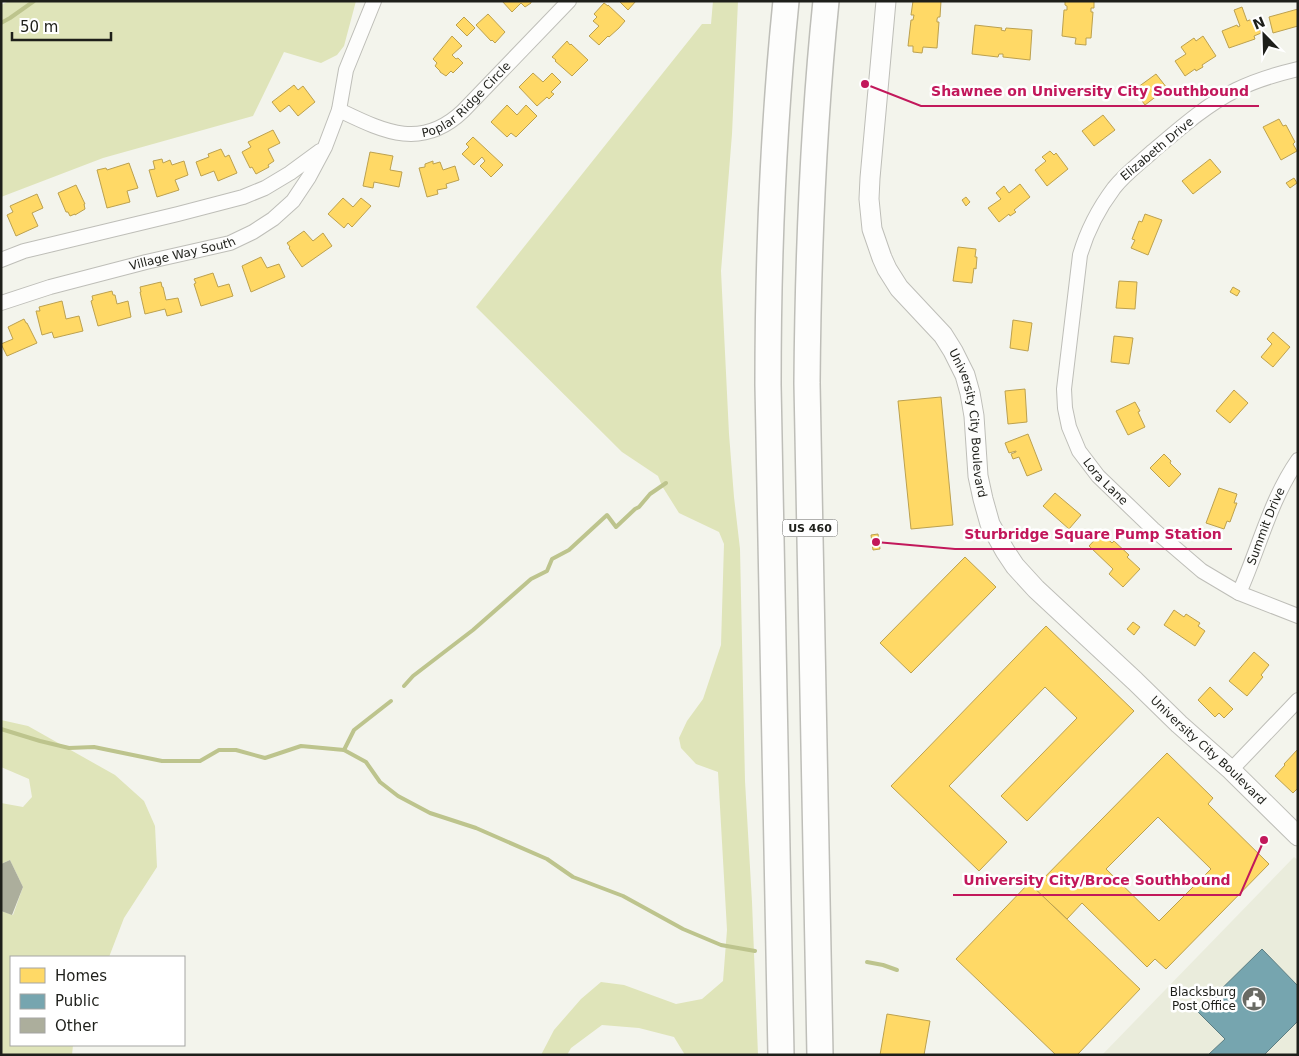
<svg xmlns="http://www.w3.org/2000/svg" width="1299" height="1056" font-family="'DejaVu Sans',sans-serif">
	<rect width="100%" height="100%" fill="#f3f4ec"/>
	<path fill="#eaecdc" d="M1294,857l4,3v195h-196z"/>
	<g fill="#dfe4b9">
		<path d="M9,1h347l-12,45 -7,9 -16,8 -37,-11 -31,64 -150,42 -102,39v-192z"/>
		<path d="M713,1h25l-6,133 -11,137 8,163 5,63 6,52 5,232 7,121 6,153h-73l-11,-18 -35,-9 -37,-3 -31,23 -4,7h-26l13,-25 27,-31 20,-17 23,3 52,19 26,-5 21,-18 4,-51 -9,-158 -22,-8 -15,-16 -2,-10 8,-17 16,-22 18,-54 3,-101 -5,-12 -40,-19 -17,-27 -4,-10 -36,-24 -146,-145 226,-283h9z"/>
		<path d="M1,720l27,6 87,49 29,26 11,25 2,41 -33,51 -15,39h-98v88h62l-1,10h-71v-144l12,4 10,-28 -13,-27 -9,4v-61l22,4 9,-10 -3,-18 -28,-12z"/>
	</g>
	<g fill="#ffd966" stroke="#bca14f" fill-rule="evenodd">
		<path d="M502,1h29v2l-6,4 -4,-4 -9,9z"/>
		<path d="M619,1h17l-8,9z"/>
		<path d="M913,1h28l-1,16h-2l-1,2v3h2l-2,26 -14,-1 -1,6 -9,-1v-6h-5l3,-26h2l1,-5h-3z"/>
		<path d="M1065,1h29v7h-3v4h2l-2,26h-5v7l-11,-1 1,-6 -14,-2 2,-26h3v-4l-2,-1z"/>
		<path d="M604,3l4,3v-1l17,16 -6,7 -10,9 -1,-1 -9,9 -10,-9 10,-10 -6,-5 4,-4 -3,-3z"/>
		<path d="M1242,7l5,14 8,-3 6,15 -7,3 1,3 -26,9 -7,-17 15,-6 1,2 2,-1 -6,-16z"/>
		<path d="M1298,9v17l-25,7 -4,-16z"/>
		<path d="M488,14l17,18 -10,11 -3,-3 -1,1 -15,-16z"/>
		<path d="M464,17l11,11 -8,8 -11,-11z"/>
		<path d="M975,25l27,3 -1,2 4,1 1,-3 26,2 -2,30 -27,-3v-3h-4l-1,3 -26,-3z"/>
		<path d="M452,36l10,10 -10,9 4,4 2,-1 5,5 -10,10 -2,-2 -5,5 -6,-4v-1l-5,-5 2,-3 -4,-4z"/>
		<path d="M1203,36l13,20 -14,9 1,2 -7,4 -1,-2 -10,7 -10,-15 11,-7 -5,-7 13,-9 2,3z"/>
		<path d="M567,41l3,4 1,-1 17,16 -16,16 -17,-15 1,-1 -4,-3z"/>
		<path d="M533,73l10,9 9,-9 9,9 -10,10 3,2 -5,5 -2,-2 -10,9 -18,-19z"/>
		<path d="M1156,74l11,14 -22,17 -11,-15z"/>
		<path d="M294,85l4,5 5,-4 12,16 -17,14 -9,-11 -9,7 -8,-10z"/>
		<path d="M507,105l10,10 9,-10 11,11 -21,21 -5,-4 -4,4 -16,-15z"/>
		<path d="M1103,115l12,15 -21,16 -12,-15z"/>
		<path d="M1279,119l4,7 3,-1 9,17 -2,2 4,7 -16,9 -18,-33z"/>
		<path d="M273,130l7,13 -12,6 6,12 -6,4 1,2 -13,7 -4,-7 -2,1 -8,-16 9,-5 -3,-5z"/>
		<path d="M473,137l30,28 -12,12 -11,-11 5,-5 -3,-4 -8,8 -12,-11 7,-7 -3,-3z"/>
		<path d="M221,149l4,8 4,-2 8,18 -19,8 -4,-10 -13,5 -5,-14 13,-5 -1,-3z"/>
		<path d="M1050,151l4,4 2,-2 12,16 -21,17 -12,-16 11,-9 -4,-4z"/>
		<path d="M370,152l23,4 -3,14 12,2 -3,15 -25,-5 -1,6 -10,-2z"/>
		<path d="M162,159l1,4 7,-3 2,5 12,-4 4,14 -13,5 4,10 -22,7 -8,-27 6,-1 -2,-8z"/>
		<path d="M1210,159l11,13 -28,22 -11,-13z"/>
		<path d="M433,161v3l7,-2 3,8 12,-4 4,14 -13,4 1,4 -10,2 1,4 -11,3 -8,-29 6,-1v-3z"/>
		<path d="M129,163l9,25 -11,3 3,11 -23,6 -10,-38 9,-2 1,2z"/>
		<path d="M1294,178l3,5 -7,5 -4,-5z"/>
		<path d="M1020,184l10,13 -16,13 2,2 -6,4 -1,-2 -10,8 -11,-14 13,-9 -5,-6 8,-7 5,7z"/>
		<path d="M76,185l9,19h-1l1,5 -10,6v-1l-5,2 -2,-4h-2l-8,-19z"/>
		<path d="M37,194l6,14 -11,5 6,13 -22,10 -9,-21 6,-3 -3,-6z"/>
		<path d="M966,197l4,5 -4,4 -4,-6z"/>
		<path d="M343,198l10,9 8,-9 10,8 -19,21 -4,-4 -4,5 -16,-14z"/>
		<path d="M1145,214l17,6 -14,35 -17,-7 4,-8 -3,-1 7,-18 3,1z"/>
		<path d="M304,231l9,10 10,-8 9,13 -30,21 -13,-19 1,-1 -3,-4z"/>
		<path d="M958,247l18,2 -1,8h2l-1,12 -2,-1 -2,15 -19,-2z"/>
		<path d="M261,257l6,11 12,-4 6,13 -34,15 -9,-26z"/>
		<path d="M213,273l5,14 11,-3 4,12 -32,10 -7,-22 2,-1 -2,-4z"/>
		<path d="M1119,281l18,1 -2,27 -19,-1z"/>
		<path d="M161,282l1,5h1l3,13 12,-2 4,14 -15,4 -2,-7 -20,5 -5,-22h1l-1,-5z"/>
		<path d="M1233,287l7,4 -3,5 -7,-4z"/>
		<path d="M112,291l1,4h2l2,9 11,-3 3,16 -33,9 -7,-25 2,-1 -1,-4z"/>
		<path d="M62,301l4,18 13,-3 4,15 -29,7 -2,-6 -10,3 -6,-24h4l-1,-4z"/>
		<path d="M24,319l2,4h1l10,20 -30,13 -6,-12 12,-5 -5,-12z"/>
		<path d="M1013,320l19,3 -4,28 -18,-3z"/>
		<path d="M1273,332l17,15 -17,20 -12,-10 11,-13 -5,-5z"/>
		<path d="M1114,336l19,2 -4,26 -18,-2z"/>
		<path d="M1025,389l2,33 -19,2 -3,-33z"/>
		<path d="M1234,390l14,13 -18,20 -14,-12z"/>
		<path d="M941,397l12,128 -42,4 -13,-128z"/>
		<path d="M1135,402l5,9 -2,1 7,15 -17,8 -12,-24z"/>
		<path d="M1028,434l14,36 -15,6 -8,-19 -6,2 -2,-5 5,-2v-1l-7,2 -4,-10z"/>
		<path d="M1164,454l7,7 -1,2 11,11 -12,13 -19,-19z"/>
		<path d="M1219,488l18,6 -3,9h3l-7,19 -3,-1 -3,8 -18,-6z"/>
		<path d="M1055,493l26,22 -12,14 -26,-23z"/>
		<path d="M1101,533l11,10 2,-2 15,14 -2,2 13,12 -17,18 -14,-13 4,-5 -24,-23z"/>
		<path d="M878,534l2,15 -7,1 -2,-15z"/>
		<path d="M965,557l31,30 -85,86 -31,-30z"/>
		<path d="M1174,610l10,7 2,-3 14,9 -2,3 7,5 -10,15 -31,-21z"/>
		<path d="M1133,622l7,5 -6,8 -7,-6z"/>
		<path d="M1046,626l88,85 -107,110 -26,-25 76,-78 -32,-31 -96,99 58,56 -28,29 -88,-85z"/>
		<path d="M1254,652l15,13 -8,10 2,2 -16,19 -18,-15z"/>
		<path d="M1210,687l23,22 -9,9 -5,-5 -4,4 -17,-17z"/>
		<path d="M1298,749v39l-5,5 -18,-17 10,-11 -1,-1z"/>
		<path d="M1167,753l46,45 -5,6 61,60 -103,105 -11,-10 -8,8 -65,-64 -15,16 -33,-31zM1158,817l53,52 -52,52 -53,-52z"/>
		<path d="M1029,883l111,106 -63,66h-21l-100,-96z"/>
		<path d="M887,1014l43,7 -6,34h-44z"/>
	</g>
	<path fill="#76a5af" stroke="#5c7d82" d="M1262,949l36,37v35l-34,34h-56l17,-16 -27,-27z"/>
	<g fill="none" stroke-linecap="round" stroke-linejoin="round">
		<g stroke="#bdc48d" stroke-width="4">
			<path d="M1,23l9,-5 24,-17"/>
			<path d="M404,686l9,-10 60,-46 58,-51 16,-8 5,-12 17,-9 38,-35 9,12 19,-18 4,-2 11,-13 16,-11"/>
			<path d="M1,729l39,12 29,7 25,-1 68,14h38l19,-11h17l29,8 36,-12 43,4 22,12 14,20 18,14 32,17 46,15 71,31 26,18 50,19 60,33 38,16 34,6"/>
			<path d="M344,750l10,-20 37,-29"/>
			<path d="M867,962l16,3 14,5"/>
		</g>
	</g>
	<path fill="#acae9c" d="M10,860l13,27 -11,28 -11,-4v-47z"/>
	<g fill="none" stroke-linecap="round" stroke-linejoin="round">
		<defs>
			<g id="street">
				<path id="s1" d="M1298,69c-21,5 -42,11 -62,21 -30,15 -57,39 -83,61 -13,12 -28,23 -39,37 -15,20 -27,43 -34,67l-16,134 1,19 4,19 10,24 19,25 55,53 49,42 37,22 59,23"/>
				<path id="s2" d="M339,110c44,21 82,41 124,1l106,-110"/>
				<path d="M1,260l23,-9 154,-37 65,-17 22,-9 25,-15 30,-22"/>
				<path id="s3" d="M1,303l49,-16 96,-25 84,-19 23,-11 20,-13 20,-18 16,-24 16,-30 14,-37 7,-40 28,-69"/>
				<path id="s4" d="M1239,593c20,-44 31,-93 59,-133"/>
				<path d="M1231,770l67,-70"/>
			</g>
			<g id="secondary">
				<path id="s5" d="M886,1l-16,177 -1,21 3,30 10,29 5,11 12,19 44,47 10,16 12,24 5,18 4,23 4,60 5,23 7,25 15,27 10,15 21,23 99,92 44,43 52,46 67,66"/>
			</g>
			<g id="highway">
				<path d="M781,1055l-13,-670c0,-128 5,-256 18,-384"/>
				<path d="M820,1055l-13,-672c1,-128 6,-255 19,-382"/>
			</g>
		</defs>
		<use href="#street" stroke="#bebeb8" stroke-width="16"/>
		<use href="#secondary" stroke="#bebeb8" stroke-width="21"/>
		<use href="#highway" stroke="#bebeb8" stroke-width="28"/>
		<use href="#street" stroke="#fdfdfc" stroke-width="14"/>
		<use href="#secondary" stroke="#fdfdfc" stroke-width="19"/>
		<use href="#highway" stroke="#fdfdfc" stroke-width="25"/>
	</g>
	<defs>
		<symbol id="civic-disc" viewBox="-11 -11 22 22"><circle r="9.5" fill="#696a64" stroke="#fff"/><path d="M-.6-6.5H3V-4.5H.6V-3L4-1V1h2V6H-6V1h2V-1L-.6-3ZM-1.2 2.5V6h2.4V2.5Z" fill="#fff"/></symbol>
	</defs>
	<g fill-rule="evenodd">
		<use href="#civic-disc" x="1240" y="985" width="28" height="28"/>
	</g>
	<g text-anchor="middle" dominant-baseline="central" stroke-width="5" stroke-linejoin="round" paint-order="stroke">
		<rect fill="#fff" stroke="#62625f" stroke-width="1" x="782.5" y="519.5" width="55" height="17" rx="4"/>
		<g font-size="11" font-weight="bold" fill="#1e1f1a">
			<text x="810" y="528">US 460</text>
		</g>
		<g font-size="12" fill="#1e1f1a" stroke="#fff">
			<text stroke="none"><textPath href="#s2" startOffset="144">Poplar Ridge Circle</textPath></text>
			<text transform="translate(1157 149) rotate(-40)">Elizabeth Drive</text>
			<text stroke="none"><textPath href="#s3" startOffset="188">Village Way South</textPath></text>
			<text stroke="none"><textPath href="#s5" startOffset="452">University City Boulevard</textPath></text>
			<text stroke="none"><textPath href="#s1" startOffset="538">Lora Lane</textPath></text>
			<text stroke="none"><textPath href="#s4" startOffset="72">Summit Drive</textPath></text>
			<text stroke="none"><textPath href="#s5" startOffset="872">University City Boulevard</textPath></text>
		</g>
		<g font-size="12" fill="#1e1f1a" stroke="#fff" text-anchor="end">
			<text x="1236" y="992">Blacksburg<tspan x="1236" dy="14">Post Office</tspan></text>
		</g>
	</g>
	<path fill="none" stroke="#c2185b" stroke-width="2" d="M865 84L921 106H1259M876 542L955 549H1232M1264 840L1240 895H953"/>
	<g fill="#c2185b" stroke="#fff" stroke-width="2">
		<circle cx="865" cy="84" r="5"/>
		<circle cx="876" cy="542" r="5"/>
		<circle cx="1264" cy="840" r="5"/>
	</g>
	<g font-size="14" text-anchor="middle" font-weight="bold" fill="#c2185b" stroke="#fff" stroke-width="5" stroke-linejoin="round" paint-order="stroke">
		<text x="1090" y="96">Shawnee on University City Southbound</text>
		<text x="1093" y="539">Sturbridge Square Pump Station</text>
		<text x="1097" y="885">University City/Broce Southbound</text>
	</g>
	<rect width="1299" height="1056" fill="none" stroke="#1e1f1a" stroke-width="5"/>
	<rect x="10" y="956" width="175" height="90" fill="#ffffff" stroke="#a5a5a3"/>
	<rect x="20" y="968" width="25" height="15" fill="#ffd966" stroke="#a5a5a3"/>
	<text x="55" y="981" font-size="15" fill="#1e1f1a">Homes</text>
	<rect x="20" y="994" width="25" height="15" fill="#76a5af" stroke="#a5a5a3"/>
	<text x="55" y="1006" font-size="15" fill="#1e1f1a">Public</text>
	<rect x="20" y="1018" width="25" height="15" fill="#acae9c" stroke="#a5a5a3"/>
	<text x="55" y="1031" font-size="15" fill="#1e1f1a">Other</text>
	<g transform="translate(1264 35) rotate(337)" stroke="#ffffff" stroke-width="4" paint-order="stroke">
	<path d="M0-4L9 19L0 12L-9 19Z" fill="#1e1f1a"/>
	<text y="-8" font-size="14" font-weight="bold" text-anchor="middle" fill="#1e1f1a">N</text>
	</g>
	<path d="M12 32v8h99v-8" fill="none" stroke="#1e1f1a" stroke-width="2.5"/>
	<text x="20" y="32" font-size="15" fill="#1e1f1a" stroke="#ffffff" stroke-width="4" paint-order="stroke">50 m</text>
</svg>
